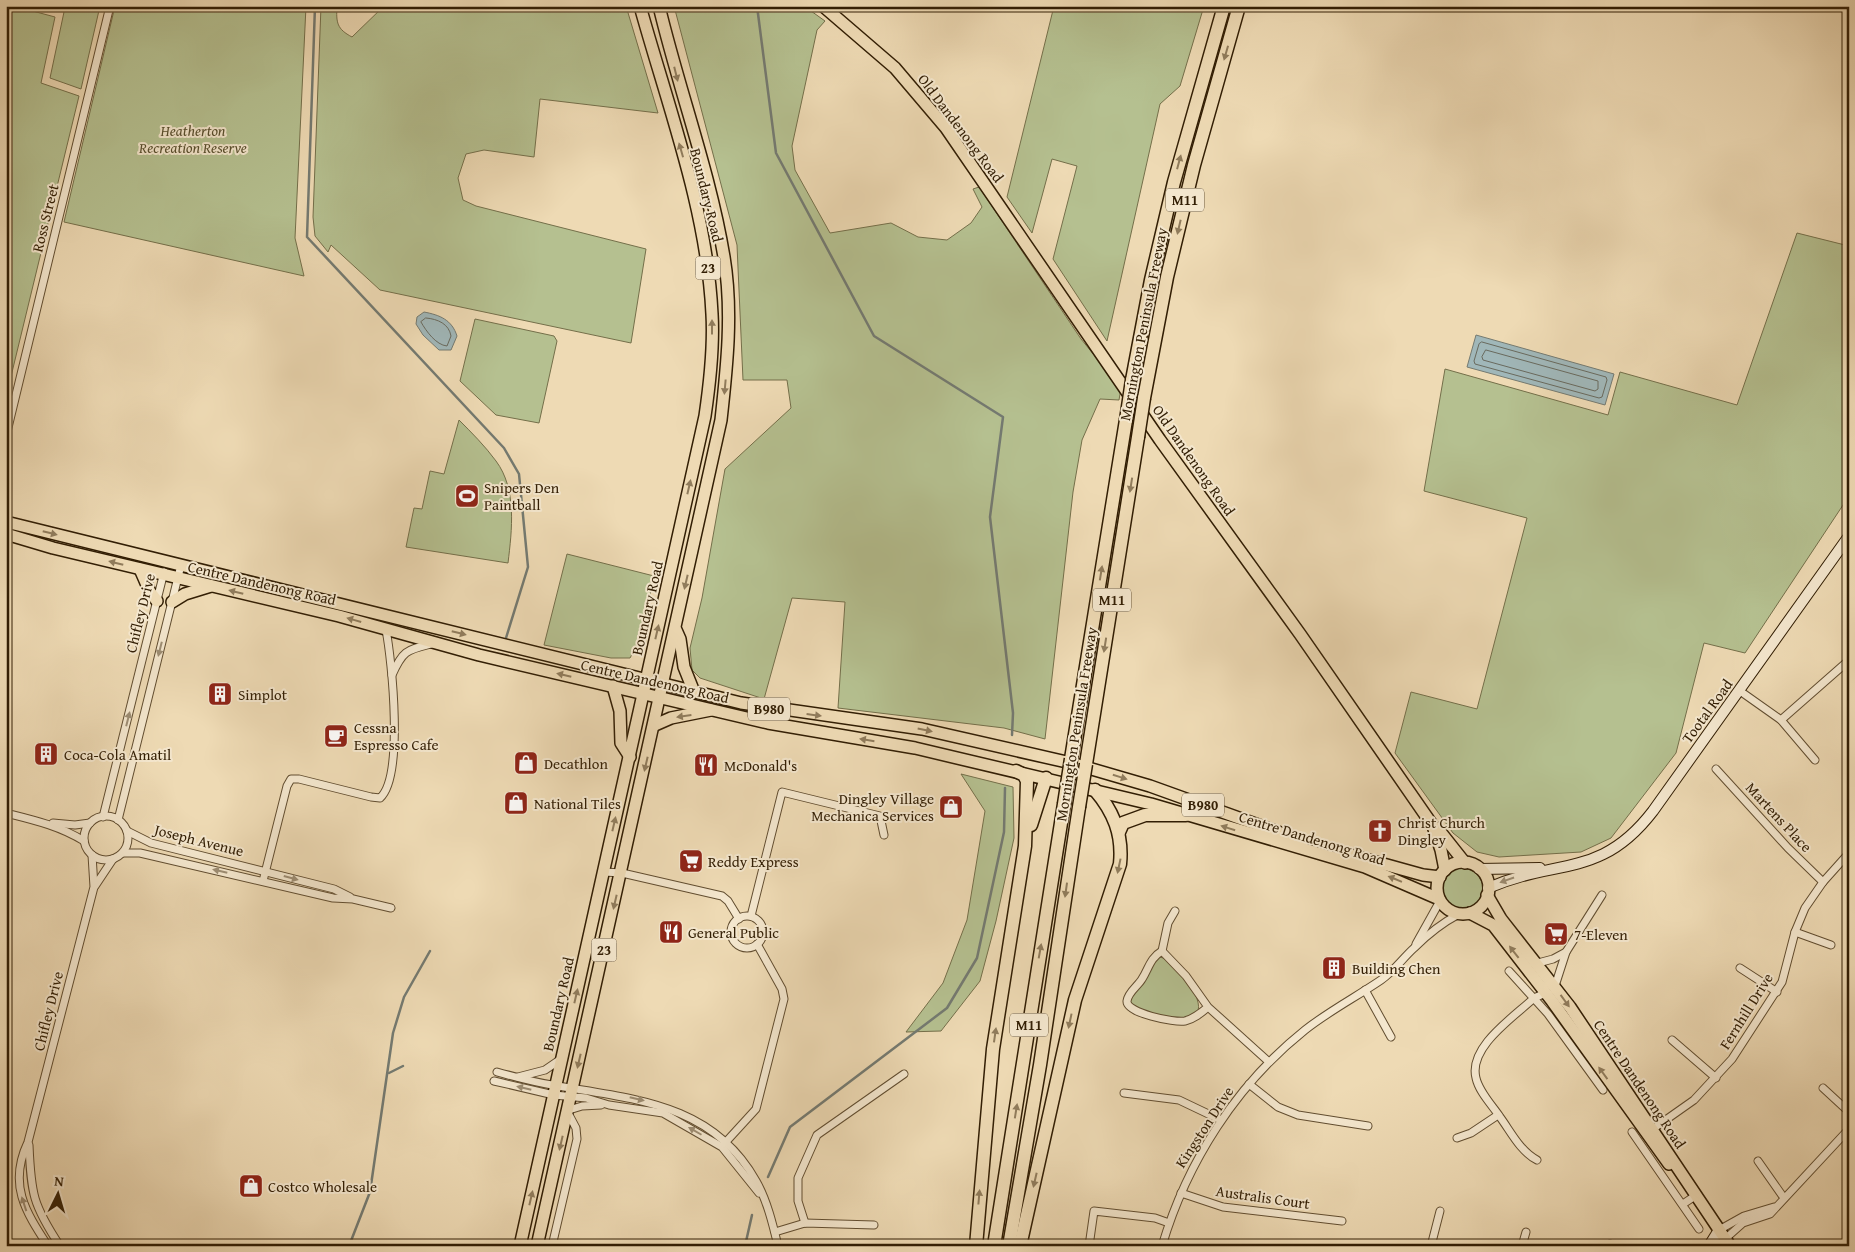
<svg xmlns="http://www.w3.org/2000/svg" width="1855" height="1252" font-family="'Gentium Book Plus',serif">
	<rect width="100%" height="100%" fill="#eedab4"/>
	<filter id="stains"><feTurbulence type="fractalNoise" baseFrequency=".004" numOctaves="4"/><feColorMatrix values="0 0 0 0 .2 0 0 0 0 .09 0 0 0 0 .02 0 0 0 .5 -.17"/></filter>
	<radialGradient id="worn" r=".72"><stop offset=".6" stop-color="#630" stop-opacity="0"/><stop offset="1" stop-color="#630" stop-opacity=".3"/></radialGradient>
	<g fill="#b5c090" stroke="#746f4a">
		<path d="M6,6h8l41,11 -14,66 38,13 -73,301z"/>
		<path d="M45,6h55l-19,83 -31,-11 14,-66z"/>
		<path d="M115,6h191l-11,232 9,38 -240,-54z"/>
		<path d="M321,6h16c-1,17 0,23 15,31l32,-31h242l32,107 -118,-14 -6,58 -50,-7 -18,4 -8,24 5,22 13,6 170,43 -15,94 -251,-53 -49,-45 -3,7 -13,-16 -2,-19z"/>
		<path d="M674,6h130l21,15 -8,9 -25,116 3,24 35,63 61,-10 27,14 29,3 24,-17 11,-16 -9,-18 6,-2 102,152 40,49 -2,12 -19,-1 -18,41 -9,52 -28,247 -41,-11 -166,-20 7,-106 -53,-4 -28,101 -64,-21 -8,-8 -2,-22 12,-50 23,-129 66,-61 -4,-28h-44l-6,-135z"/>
		<path d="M1054,6h150l-24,80 -20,18 -53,237 -54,-82 24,-93 -25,-7 -20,74 -25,-36z"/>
		<path d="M1797,233l52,13v250l-104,157 -41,-10 -28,110 -65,85 -30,14 -82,5 -22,-5 -24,-19 -58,-80 16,-61 66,17 50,-191 -103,-27 21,-122 163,46 12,-43 117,33z"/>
		<path d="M475,319l79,17 3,5 -18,82 -43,-8 -36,-34z"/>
		<path d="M459,420c13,13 26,26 37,41 21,28 16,69 12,102l-102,-16 8,-39 8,1 8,-38 14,3z"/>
		<path d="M567,554l87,22 -13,62 -11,20h-19l-67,-13z"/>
		<path d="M961,774l52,13 1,51 -18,83 -16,60 -39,50 -35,1 37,-49 24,-63 18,-109z"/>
		<circle cx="1462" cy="889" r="21"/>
		<path d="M1160,957c14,3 46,42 37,56l-16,6 -15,-1 -33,-11 -3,-6 3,-7 24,-36z"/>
	</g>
	<g fill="#a0b7b9" stroke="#747a71">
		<path d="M424,312c16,3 28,8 33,24l-6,14h-12l-16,-15 -7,-11 1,-7z"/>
		<path d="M1476,335l138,39 -9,31 -138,-38z"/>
	</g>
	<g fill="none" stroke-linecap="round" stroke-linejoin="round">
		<g stroke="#696a5e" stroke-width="1">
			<path d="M426,318c12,1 23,6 25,18l-4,10c-11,-1 -21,-15 -26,-24z"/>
			<path d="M1482,342l124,35 1,3 -5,17 -3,1 -124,-34 -1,-3 5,-17z"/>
			<path d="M1486,350l112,31v8l-3,2 -112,-31 -1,-3z"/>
		</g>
		<g stroke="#747a71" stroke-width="2.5">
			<path d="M315,6l-8,231 197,211 15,26 9,93 -22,71"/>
			<path d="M757,6l19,147 98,183 129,81 -13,100 23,196 -1,22"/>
			<path d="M389,1073l14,-7"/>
			<path d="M768,1177l22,-50 157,-119 30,-50 27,-126 1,-44"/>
			<path d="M349,1246l21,-54 23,-159 11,-36 26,-46"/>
			<path d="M745,1246l7,-31"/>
		</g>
		<defs>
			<g id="minor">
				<path d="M6,436l104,-430"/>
				<path d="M392,675c11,-25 15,-25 39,-31"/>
				<path d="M1740,691l41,29 34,40"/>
				<path d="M1781,720l66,-58 2,2"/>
				<path d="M1716,769l72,79 35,34"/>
				<path d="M6,813c28,7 54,13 78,28"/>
				<circle cx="106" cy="838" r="22"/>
				<path d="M103,817l61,-245"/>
				<path d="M118,820l63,-255"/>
				<path d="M53,823l22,2 15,-2"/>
				<path d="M127,831l24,12 183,46 16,8"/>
				<path d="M123,853h17l193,45 20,1 38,9"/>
				<path d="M604,872l18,1 100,23 6,5 11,18"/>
				<path d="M263,881l24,-95 4,-7h8l72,18 9,1c24,-21 12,-137 6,-168"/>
				<path d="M95,886l18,-27"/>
				<path d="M751,916l31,-124 98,24 4,19"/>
				<circle cx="747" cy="932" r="16"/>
				<path d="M1795,932l36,13"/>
				<path d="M1416,944l24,-43"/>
				<path d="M1162,951l6,-28 7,-12"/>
				<path d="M1538,963l15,-4 13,-7 36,-57"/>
				<path d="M1740,968l37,24"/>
				<path d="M1509,971l39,43 55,76"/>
				<path d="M1555,986l11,-34"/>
				<path d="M1365,990l26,47"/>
				<path d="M1208,1007c-7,6 -14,12 -23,14 -11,2 -59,-8 -58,-20 1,-9 11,-15 15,-22 7,-11 8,-21 20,-28l24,25 22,31 61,55"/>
				<path d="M1672,1040l44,38"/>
				<path d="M497,1072c18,5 36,10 55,13 79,14 160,17 204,96 11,19 17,44 22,65"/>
				<path d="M518,1077l27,-7 16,-11"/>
				<path d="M494,1081l60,14 32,3 23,7 54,8 59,34 37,46"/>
				<path d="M1249,1084l29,23 20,8 70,11"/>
				<path d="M1823,1088l26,24"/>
				<path d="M1124,1093l55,7 42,20"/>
				<path d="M569,1110l13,-4 19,-1"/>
				<path d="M1650,1131l44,-31 38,-41 50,-77 13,-50 10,-24 18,-26 26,-29"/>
				<path d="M1632,1132l67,97"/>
				<path d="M1457,1138l14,-5 27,-18"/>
				<path d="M724,1144l32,-35 28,-110 -2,-10 -25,-45"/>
				<path d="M29,1145c2,49 4,60 31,101"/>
				<path d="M1537,1160c-17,-9 -26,-28 -37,-43 -8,-12 -21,-25 -24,-39 -8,-31 38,-61 58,-80l7,-3 3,-8"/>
				<path d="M1758,1161l26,37"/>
				<path d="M1181,1193l42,14 119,14"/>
				<path d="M1683,1204l12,-8"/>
				<path d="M805,1223l-7,-22v-23l19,-43 87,-61"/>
				<path d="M1719,1230l25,-14 30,-9"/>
				<path d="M775,1232l30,-9 69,2"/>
				<path d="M1725,1239l18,-16 27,-9 79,-85"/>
				<path d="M1610,1244v2"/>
				<path d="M48,1246c-23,-35 -40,-62 -20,-104l66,-255 -2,-32"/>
				<path d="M552,1246l25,-107 -1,-11 -8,-15"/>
				<path d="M1089,1246l5,-35 61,7 14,5"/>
				<path d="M1162,1246c25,-84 74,-161 143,-216 24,-19 51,-33 76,-50 13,-9 21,-21 33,-32 13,-13 28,-25 45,-34"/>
				<path d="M1431,1246l9,-35"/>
				<path d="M1522,1246l4,-14"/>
			</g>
			<g id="secondary">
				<path d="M1479,869l61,-1"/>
				<path d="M1488,888c69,-30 113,-9 165,-77l196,-275"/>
				<path d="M1709,1246l10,-16"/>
			</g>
			<g id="primary">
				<path d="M823,6l72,62 51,60 214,312 140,194 133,192 8,24 4,20"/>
				<path d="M6,522l735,181 181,26 149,34 79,23 153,55"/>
				<path d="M6,534l47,14 286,68 140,39 289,68 147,25 236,56 214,63 74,32"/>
				<path d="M140,569l10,23 7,9"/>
				<path d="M172,602l13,-8 26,-8"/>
				<path d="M676,630l4,9 4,28 10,25"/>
				<path d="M613,686l7,25 1,32 9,14"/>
				<path d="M655,725l16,-7 40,-8"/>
				<path d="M1434,827l8,7 23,29"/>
				<path d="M1340,852l83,23 17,2"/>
				<circle cx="1463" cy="888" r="26"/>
				<path d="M1487,895l14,24 69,88 160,239"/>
				<path d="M1470,913l23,12 59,76 117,163"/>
				<path d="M520,1246l185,-830c5,-34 9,-68 7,-102 -5,-105 -44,-207 -72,-308"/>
				<path d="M537,1246l184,-826c6,-54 12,-109 3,-163 -14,-85 -45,-167 -65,-251"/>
			</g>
			<g id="motorway">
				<path d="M1132,380l19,-100 23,-98 50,-176"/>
				<path d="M1144,398l23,-121 27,-112 45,-159"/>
				<path d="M1071,759l55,-339"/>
				<path d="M1086,764l52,-327"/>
				<path d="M1031,825l15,-47"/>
				<path d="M1119,832l4,-9 22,-8h41"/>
				<path d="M976,1246l17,-197 32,-203 2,-65 -3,-6 -8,-4"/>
				<path d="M994,1246l70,-442"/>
				<path d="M1009,1246l31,-181 39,-258"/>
				<path d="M1020,1246l55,-246 45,-136c3,-29 -6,-52 -25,-74"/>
			</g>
		</defs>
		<use href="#minor" stroke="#614d30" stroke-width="9"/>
		<use href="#secondary" stroke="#321e04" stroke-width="12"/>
		<use href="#primary" stroke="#321e04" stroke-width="14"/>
		<use href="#motorway" stroke="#321e04" stroke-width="15"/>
		<use href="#minor" stroke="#f4e7ce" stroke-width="7"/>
		<use href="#secondary" stroke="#f4e7ce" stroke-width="10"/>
		<use href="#primary" stroke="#eedab4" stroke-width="11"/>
		<use href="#motorway" stroke="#eedab4" stroke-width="12"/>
		<defs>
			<g id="motorway-bridge">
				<path d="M1126,420l6,-40"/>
				<path d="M1138,437l6,-39"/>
				<path d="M1064,804l7,-45"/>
				<path d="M1079,807l7,-43"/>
			</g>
		</defs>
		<use href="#motorway-bridge" stroke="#321e04" stroke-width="15" stroke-linecap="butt"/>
		<use href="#motorway-bridge" stroke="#eedab4" stroke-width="12"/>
	</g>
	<defs><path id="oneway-solid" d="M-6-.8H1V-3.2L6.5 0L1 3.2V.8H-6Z" transform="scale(1.25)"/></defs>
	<g fill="#907c5c">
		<use href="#oneway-solid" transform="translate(1226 53) rotate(106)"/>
		<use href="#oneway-solid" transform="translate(676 74) rotate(76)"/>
		<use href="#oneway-solid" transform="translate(681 150) rotate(-106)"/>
		<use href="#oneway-solid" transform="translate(1179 162) rotate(-75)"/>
		<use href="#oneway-solid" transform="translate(1179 227) rotate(103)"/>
		<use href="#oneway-solid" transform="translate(712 327) rotate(-90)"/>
		<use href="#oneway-solid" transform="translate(725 387) rotate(95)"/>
		<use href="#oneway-solid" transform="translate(1131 485) rotate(99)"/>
		<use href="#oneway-solid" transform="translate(689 487) rotate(-77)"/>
		<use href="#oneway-solid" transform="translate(50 533) rotate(14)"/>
		<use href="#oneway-solid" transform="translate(116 563) rotate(-166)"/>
		<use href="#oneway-solid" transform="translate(1101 573) rotate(-81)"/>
		<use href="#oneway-solid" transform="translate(686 582) rotate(103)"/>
		<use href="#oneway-solid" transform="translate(236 592) rotate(-166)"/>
		<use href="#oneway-solid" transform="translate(354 620) rotate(-164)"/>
		<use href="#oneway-solid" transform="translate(657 632) rotate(-77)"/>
		<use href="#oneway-solid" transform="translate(459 633) rotate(14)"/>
		<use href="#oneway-solid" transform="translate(1105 645) rotate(99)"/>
		<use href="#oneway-solid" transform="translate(564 675) rotate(-167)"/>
		<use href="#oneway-solid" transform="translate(814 715) rotate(7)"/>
		<use href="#oneway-solid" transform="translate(684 716) rotate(172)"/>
		<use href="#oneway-solid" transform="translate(925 730) rotate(12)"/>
		<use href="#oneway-solid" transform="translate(867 740) rotate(-171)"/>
		<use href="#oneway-solid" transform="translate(646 764) rotate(103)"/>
		<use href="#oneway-solid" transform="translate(1120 777) rotate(17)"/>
		<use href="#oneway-solid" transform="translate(614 824) rotate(-77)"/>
		<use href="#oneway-solid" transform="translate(1228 828) rotate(-163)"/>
		<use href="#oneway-solid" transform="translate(1119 866) rotate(102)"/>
		<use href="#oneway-solid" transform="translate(1395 879) rotate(-158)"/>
		<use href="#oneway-solid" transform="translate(1066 890) rotate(98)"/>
		<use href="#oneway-solid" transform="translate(615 902) rotate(103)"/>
		<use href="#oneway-solid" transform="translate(1040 951) rotate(-80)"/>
		<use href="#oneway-solid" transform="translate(1514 952) rotate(-128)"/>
		<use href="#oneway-solid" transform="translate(576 996) rotate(-77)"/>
		<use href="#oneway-solid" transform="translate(1565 1001) rotate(54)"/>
		<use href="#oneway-solid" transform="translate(1070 1021) rotate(102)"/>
		<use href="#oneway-solid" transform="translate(995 1035) rotate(-82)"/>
		<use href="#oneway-solid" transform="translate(579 1061) rotate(103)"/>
		<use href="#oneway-solid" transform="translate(1603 1073) rotate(-126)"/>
		<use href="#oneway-solid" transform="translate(1016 1111) rotate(-81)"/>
		<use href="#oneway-solid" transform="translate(561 1143) rotate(103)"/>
		<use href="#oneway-solid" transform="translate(1035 1180) rotate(103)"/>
		<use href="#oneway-solid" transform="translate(979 1197) rotate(-85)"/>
		<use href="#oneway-solid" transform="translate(531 1198) rotate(-77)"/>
	</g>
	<g fill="#9d8d73">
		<use href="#oneway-solid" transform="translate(160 649) rotate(104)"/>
		<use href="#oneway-solid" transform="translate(128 719) rotate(-76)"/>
		<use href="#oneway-solid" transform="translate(220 871) rotate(-167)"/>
		<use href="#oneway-solid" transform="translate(291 878) rotate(15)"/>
		<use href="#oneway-solid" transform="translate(1507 880) rotate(161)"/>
		<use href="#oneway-solid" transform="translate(524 1088) rotate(-167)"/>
		<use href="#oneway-solid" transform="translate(637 1099) rotate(13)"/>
		<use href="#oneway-solid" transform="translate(695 1131) rotate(-150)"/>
		<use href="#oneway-solid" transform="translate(24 1204) rotate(-108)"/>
	</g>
	<defs>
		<symbol id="stadium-square" viewBox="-11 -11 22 22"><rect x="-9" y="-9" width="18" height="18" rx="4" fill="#8f2418" stroke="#f4e7ce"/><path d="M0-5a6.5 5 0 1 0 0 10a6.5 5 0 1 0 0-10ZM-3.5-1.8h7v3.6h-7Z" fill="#fff"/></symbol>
		<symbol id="building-square" viewBox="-11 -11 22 22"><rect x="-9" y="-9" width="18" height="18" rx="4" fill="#8f2418" stroke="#f4e7ce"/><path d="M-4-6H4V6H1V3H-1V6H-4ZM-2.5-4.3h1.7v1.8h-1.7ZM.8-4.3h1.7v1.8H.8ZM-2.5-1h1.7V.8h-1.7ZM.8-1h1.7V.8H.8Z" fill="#fff"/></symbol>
		<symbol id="cafe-square" viewBox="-11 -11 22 22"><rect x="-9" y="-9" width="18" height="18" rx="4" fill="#8f2418" stroke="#f4e7ce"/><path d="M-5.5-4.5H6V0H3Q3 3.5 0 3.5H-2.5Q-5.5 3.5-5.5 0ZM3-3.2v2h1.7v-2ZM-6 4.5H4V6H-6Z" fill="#fff"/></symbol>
		<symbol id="shop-square" viewBox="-11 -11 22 22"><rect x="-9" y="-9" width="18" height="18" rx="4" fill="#8f2418" stroke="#f4e7ce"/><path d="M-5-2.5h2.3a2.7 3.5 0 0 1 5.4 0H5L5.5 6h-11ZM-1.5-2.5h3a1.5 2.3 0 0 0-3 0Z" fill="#fff"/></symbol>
		<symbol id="restaurant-square" viewBox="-11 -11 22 22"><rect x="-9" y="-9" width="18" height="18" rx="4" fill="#8f2418" stroke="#f4e7ce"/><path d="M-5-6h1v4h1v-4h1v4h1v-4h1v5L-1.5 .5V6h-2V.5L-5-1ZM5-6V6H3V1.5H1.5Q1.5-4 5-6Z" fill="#fff"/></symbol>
		<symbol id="church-square" viewBox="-11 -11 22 22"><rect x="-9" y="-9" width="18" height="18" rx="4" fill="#8f2418" stroke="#f4e7ce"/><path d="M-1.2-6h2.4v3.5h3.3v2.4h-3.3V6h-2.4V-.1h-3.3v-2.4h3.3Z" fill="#fff"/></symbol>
		<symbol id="supermarket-square" viewBox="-11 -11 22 22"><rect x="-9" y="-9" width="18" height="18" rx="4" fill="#8f2418" stroke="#f4e7ce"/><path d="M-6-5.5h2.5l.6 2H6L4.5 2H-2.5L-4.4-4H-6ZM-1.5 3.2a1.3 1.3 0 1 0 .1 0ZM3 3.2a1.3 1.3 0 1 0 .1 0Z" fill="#fff"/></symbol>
	</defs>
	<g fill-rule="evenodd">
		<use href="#stadium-square" x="453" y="482" width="28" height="28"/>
		<use href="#building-square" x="206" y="680" width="28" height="28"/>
		<use href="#cafe-square" x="322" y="722" width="28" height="28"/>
		<use href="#building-square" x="32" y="740" width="28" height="28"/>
		<use href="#shop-square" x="512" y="749" width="28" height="28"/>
		<use href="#restaurant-square" x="692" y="751" width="28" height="28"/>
		<use href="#shop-square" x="502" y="789" width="28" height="28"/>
		<use href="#shop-square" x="937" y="793" width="28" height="28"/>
		<use href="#church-square" x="1366" y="817" width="28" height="28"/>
		<use href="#supermarket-square" x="677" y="847" width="28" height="28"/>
		<use href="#restaurant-square" x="657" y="918" width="28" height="28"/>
		<use href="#supermarket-square" x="1542" y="920" width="28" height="28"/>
		<use href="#building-square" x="1320" y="954" width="28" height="28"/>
		<use href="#shop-square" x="237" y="1172" width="28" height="28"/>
	</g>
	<g text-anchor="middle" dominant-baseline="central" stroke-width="4" stroke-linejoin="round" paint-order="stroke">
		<g fill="#f4e7ce" stroke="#6c5a41" stroke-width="1">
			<rect x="1166" y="188.5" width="38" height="23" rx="4"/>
			<rect x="695.5" y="256.5" width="25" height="23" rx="4"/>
			<rect x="1093" y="588.5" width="38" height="23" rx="4"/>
			<rect x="748" y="697.5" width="42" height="23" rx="4"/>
			<rect x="1182" y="793.5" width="42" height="23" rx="4"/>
			<rect x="591.5" y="938.5" width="25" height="23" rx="4"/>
			<rect x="1010" y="1013.5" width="38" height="23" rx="4"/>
		</g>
		<g font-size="14" font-weight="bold" fill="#321e04">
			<text x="1185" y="200">M11</text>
			<text x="708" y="268">23</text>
			<text x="1112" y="600">M11</text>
			<text x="769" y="709">B980</text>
			<text x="1203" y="805">B980</text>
			<text x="604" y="950">23</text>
			<text x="1029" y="1025">M11</text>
		</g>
		<g font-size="15" fill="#321e04" stroke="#f4e7ce">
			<text transform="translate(961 128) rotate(53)">Old Dandenong Road</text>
			<text transform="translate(707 195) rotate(76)">Boundary Road</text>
			<text transform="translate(45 218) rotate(-76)">Ross Street</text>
			<text transform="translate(1143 324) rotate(-79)">Mornington Peninsula Freeway</text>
			<text transform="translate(1194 460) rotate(55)">Old Dandenong Road</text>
			<text transform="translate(262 583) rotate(13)">Centre Dandenong Road</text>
			<text transform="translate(647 608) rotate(-77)">Boundary Road</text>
			<text transform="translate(140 613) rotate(-76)">Chifley Drive</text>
			<text transform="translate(655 681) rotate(13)">Centre Dandenong Road</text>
			<text transform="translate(1707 711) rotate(-54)">Tootal Road</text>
			<text transform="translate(1076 724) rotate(-81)">Mornington Peninsula Freeway</text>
			<text transform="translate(1779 817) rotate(47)">Martens Place</text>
			<text transform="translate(1312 838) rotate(17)">Centre Dandenong Road</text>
			<text transform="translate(199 840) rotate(14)">Joseph Avenue</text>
			<text transform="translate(558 1004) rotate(-77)">Boundary Road</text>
			<text transform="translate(48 1011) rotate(-76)">Chifley Drive</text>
			<text transform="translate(1746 1011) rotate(-58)">Fernhill Drive</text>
			<text transform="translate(1640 1084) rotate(56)">Centre Dandenong Road</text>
			<text transform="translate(1204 1127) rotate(-57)">Kingston Drive</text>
			<text transform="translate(1263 1197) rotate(8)">Australis Court</text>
		</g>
		<g font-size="15" font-style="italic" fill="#594f2e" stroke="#f4e7ce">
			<text x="193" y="130">Heatherton<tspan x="193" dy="17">Recreation Reserve</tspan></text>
		</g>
		<g font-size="15" fill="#321e04" stroke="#f4e7ce" text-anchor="start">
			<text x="484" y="487">Snipers Den<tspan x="484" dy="17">Paintball</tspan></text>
			<text x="238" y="694">Simplot</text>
			<text x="354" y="727">Cessna<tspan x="354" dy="17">Espresso Cafe</tspan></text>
			<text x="64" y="754">Coca-Cola Amatil</text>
			<text x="544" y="763">Decathlon</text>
			<text x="724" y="765">McDonald's</text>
			<text x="934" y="798" text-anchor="end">Dingley Village<tspan x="934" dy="17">Mechanica Services</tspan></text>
			<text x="534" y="803">National Tiles</text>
			<text x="1398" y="822">Christ Church<tspan x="1398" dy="17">Dingley</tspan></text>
			<text x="708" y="861">Reddy Express</text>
			<text x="688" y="932">General Public</text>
			<text x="1574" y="934">7-Eleven</text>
			<text x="1352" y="968">Building Chen</text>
			<text x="268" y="1186">Costco Wholesale</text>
		</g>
	</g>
	<rect width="1855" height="1252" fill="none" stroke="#eedab4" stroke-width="25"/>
	<rect x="8" y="8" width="1840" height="1237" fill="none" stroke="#321e04" stroke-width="2.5"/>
	<rect x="12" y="12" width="1830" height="1227" fill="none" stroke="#321e04"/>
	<g transform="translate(58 1194) rotate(5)" stroke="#f4e7ce" stroke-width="4" paint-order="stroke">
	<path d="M0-4L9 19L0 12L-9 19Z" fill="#321e04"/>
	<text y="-8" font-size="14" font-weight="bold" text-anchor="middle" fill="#321e04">N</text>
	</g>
	<rect width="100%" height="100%" filter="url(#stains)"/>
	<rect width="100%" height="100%" fill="url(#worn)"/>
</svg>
